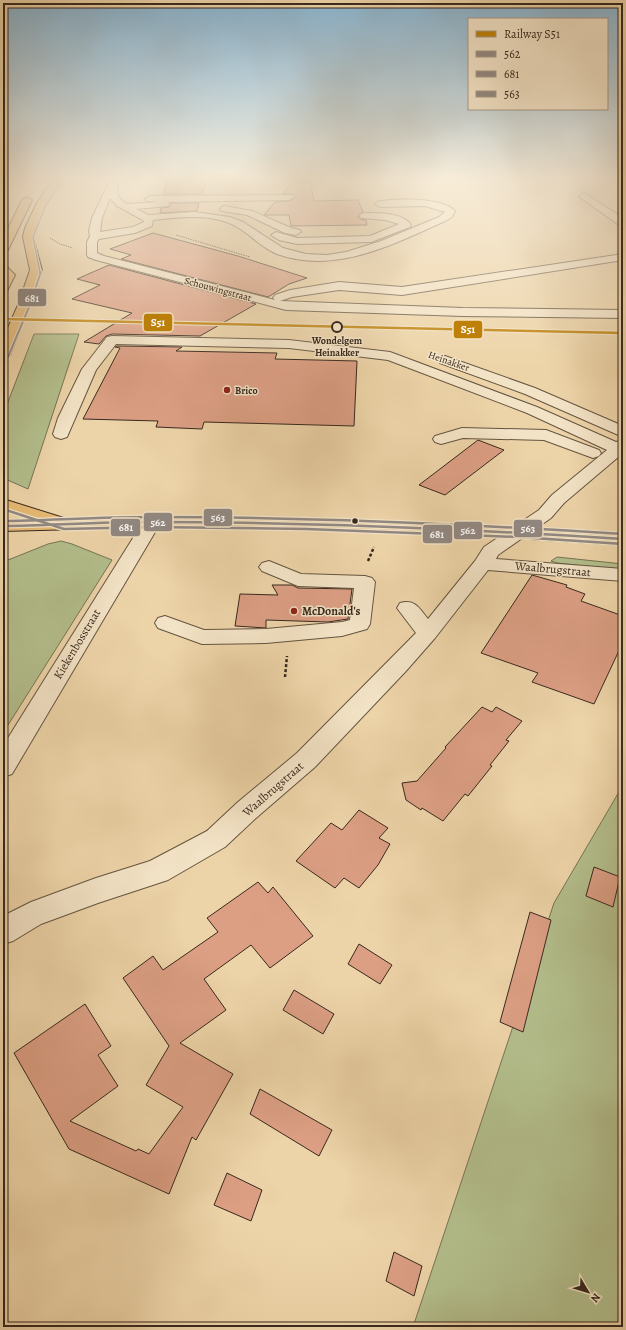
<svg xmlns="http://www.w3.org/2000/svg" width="626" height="1330" font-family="Alegreya,serif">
	<rect width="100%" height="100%" fill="#edd4a8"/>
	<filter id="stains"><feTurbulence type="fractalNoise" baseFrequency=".005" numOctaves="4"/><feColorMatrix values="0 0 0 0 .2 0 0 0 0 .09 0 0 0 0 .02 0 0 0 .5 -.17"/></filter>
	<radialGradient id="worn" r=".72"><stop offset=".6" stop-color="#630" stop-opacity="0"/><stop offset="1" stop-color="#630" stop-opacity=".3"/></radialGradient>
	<g fill="#b3be8c" stroke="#767455">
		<path d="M34,334h45l-51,155 -25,-11v-63z"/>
		<path d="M61,541l11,3 40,16 -109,173v-171l45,-18z"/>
		<path d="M557,557l66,7v6l-66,-7 -6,-2z"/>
		<path d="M623,785v542h-210l141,-424z"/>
	</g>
	<g fill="#dc9f84" stroke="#38291e">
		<path d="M167,180h39l-4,14h-38z"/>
		<path d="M294,180h16l4,21 44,-1 5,12 -5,4 2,3 6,1 1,5 -76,1 -2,-11h-25l11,-13 14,-1 6,-3 -3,-4h-10z"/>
		<path d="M171,203h28l-2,8 -37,2 1,-5 8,-1z"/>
		<path d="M153,233l85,23 69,22 -18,6 -21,13 -147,-38 10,-4 -21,-6z"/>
		<path d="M109,265l147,39 -56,32 -88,-2 -6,2 -7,8 -15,-2 48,-29 -60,-14 28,-14 -23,-6z"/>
		<path d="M117,346l65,1 -6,4 101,2 -2,6 82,2 -3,65 -150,-4 -2,7 -46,-2 2,-6 -75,-2 37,-71 -5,-1z"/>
		<path d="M478,440l26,10 -59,45 -26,-10z"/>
		<path d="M532,575l35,10 -1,2 19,7 -4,7 42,15v26l-29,62 -62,-22 6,-9 -57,-20z"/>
		<path d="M272,585h20l6,3 54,1 -4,30 -20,3 -62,-2v8l-31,-2 5,-32 38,1z"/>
		<path d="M482,707l10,5 4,-5 26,14 -16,19 3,1 -19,24 2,1 -24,30 -3,-2 -22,27 -21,-13 -1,2 -15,-10 -4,-17 15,-2 29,-33 -1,-1z"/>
		<path d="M359,810l29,18 -9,10 11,6 -12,21 -19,23 -15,-10 -9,10 -39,-27 35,-38 11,7z"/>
		<path d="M594,867l26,10 -7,30 -27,-11z"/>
		<path d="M258,882l10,11 5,-6 40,49 -43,32 -19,-23 -47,34 22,31 -46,33 53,31 -37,66 -4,-3 -23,57 -100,-45 -55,-96 71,-49 26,42 -13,9 20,31 -48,35 66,30 2,-2 11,5 34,-47 -37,-22 23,-39 -46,-68 30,-22 10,14 55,-38 -11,-14z"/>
		<path d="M530,912l21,8 -28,112 -23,-10z"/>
		<path d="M359,944l33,21 -12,19 -32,-20z"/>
		<path d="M294,990l40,24 -11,20 -40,-24z"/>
		<path d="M260,1089l72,41 -13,26 -69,-42z"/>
		<path d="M227,1173l35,17 -11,31 -37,-16z"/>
		<path d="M394,1252l28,14 -8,30 -28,-15z"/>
	</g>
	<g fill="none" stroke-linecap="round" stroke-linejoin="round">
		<defs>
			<g id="minor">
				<path d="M110,180h8c-2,11 -2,17 9,24l31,-2 -11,-1 -2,-2 5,-3 142,-1 2,2 -2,2 -3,1 -122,2 3,2 -2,2 -32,3 12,6 46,-3 36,5 13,5 40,26 23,6 21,1 19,-3 35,-11 58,-24 6,-5 -20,-6 -45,1 -5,-3 2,-2c17,-4 65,-5 78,9l-3,6 -7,4c-51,23 -110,54 -168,33 -15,-6 -26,-19 -40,-27 -23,-14 -58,-10 -84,-7l-1,6 -17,7 -36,6 -2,3v11l7,3 171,44 -2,-2 2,-3 15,-5 49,-8 63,5 221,-33v6l-221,35 -63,-5 -47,7 -12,4 183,7 160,2v8l-160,-2 -177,-6 -190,-50 -8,-3 -1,-2v-13l3,-6 -1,-5 3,-13zM110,198l7,8 26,14 1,2 -11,5 -33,5 2,-14z"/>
				<path d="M610,180h13v4l-12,-2z"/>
				<path d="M584,193l39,25v8l-4,-1 -38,-27 -2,-2z"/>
				<path d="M225,206l27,5 39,17 9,2 1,2 -5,3 -11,-2 -38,-18 -25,-4 -2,-2 2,-2z"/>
				<path d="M364,213c13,0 39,-1 47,12l-1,2 -39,15 -74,2 -18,-4 -8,-5 5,-3 21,6 73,-2 29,-12 -14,-4 -24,-2 -2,-2 2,-2z"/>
				<path d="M112,336l177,4 101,12 147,55 79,35 7,-2v13l-59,50 -13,15 -53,37 -2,4 127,10v12l-135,-11 -53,68 -29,33 -91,96 -59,51 -31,29 -57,33 -70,23 -57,21 -28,17 -10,3v-28l28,-14 65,-24 54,-17 57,-30 31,-29 59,-49 119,-120 -19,-25 3,-5c15,-4 19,5 28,16l47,-58 9,-14 55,-37 13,-15 55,-45 -80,-37 -139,-53 -99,-12 -173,-4 -20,26 -29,67 -6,2 -6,-2 -2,-3 5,-16 24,-49 25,-32z"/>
				<path d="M445,356l90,32 88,38v11l-98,-43 -85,-31 -2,-3 2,-3z"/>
				<path d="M462,428l84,2 53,20 2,3 -2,3 -6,2 -49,-18 -81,-2 -22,6 -6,-2 -2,-3 2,-3z"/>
				<path d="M152,517l6,1 3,4 -149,252 -9,3v-31l140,-224 3,-4z"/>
				<path d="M269,561l32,13 64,2 7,2 3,4 -5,42 -3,5 -25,7 -76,7 -64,1 -44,-16 -3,-5 3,-5 7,-2 39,14 62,-1 76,-7 8,-2 4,-32 -56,-2 -36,-15 -3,-4 3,-4z"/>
			</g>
			<path id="major" d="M152,517c157,2 314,6 471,16v12c-156,-11 -314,-18 -470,-18 -50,1 -100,3 -150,4v-10z"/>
			<g id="highway">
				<path d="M52,180h8l-13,23 -12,25 -2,9 9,33 -12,35 -20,50 -2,3 -5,1v-20l15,-34 12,-35 -7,-33 2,-9 12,-25z"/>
				<path d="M27,197l5,3 -24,50 -5,3v-14l19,-39z"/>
				<path d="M3,266l4,1 8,8 -8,16 -4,2z"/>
				<path d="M3,499l67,21 3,4 -3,4 -6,1 -61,-19z"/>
			</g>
		</defs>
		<use href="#minor" stroke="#655440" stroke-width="2"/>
		<use href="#major" stroke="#38291e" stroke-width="2"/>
		<use href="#highway" stroke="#38291e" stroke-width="2"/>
		<g stroke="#38291e" stroke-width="1" stroke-dasharray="1.5 1" stroke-linecap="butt">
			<path d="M3,186h11"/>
			<path d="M176,235l74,22"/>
			<path d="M50,238l10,6 13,4"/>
		</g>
		<g stroke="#38291e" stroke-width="2.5" stroke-dasharray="3 2" stroke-linecap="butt">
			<path d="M368,561l6,-14"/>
			<path d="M285,677l2,-21"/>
		</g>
		<use href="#minor" fill="#f3e3c6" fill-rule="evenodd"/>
		<use href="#major" fill="#e6ba74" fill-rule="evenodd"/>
		<use href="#highway" fill="#e6ba74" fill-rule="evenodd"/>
		<defs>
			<path id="bus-1" d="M3,526c50,-1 100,-4 150,-4 157,0 313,7 470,17"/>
			<path id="bus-2-far2" d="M40,273l-7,-36 13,-32 14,-22"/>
			<path id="bus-2-far1" d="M8,357l21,-50 12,-35"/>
			<path id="bus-2" d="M3,509l61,20 88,-2 154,2 212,8 105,7"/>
			<path id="bus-3" d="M3,521c50,-1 100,-4 150,-4 157,0 313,7 470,17"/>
		</defs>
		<use href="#bus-1" stroke="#f3e3c6" stroke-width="5"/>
		<use href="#bus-2-far2" stroke="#f3e3c6" stroke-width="3"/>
		<use href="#bus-2-far1" stroke="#f3e3c6" stroke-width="4"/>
		<use href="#bus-2" stroke="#f3e3c6" stroke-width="5"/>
		<use href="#bus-3" stroke="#f3e3c6" stroke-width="5"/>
		<use href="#bus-1" stroke="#928983" stroke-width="2.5"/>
		<use href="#bus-2-far2" stroke="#928983" stroke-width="1.5"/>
		<use href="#bus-2-far1" stroke="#928983" stroke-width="2"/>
		<use href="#bus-2" stroke="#928983" stroke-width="2.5"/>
		<use href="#bus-3" stroke="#928983" stroke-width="2.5"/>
		<defs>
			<path id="rail-1" d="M3,319l620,14"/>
		</defs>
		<use href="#rail-1" stroke="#f3e3c6" stroke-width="4.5"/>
		<use href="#rail-1" stroke="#be8009" stroke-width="2.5"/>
	</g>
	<linearGradient id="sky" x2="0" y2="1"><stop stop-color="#89b5d2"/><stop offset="0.49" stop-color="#f7ecd8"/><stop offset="1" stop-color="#f7ecd8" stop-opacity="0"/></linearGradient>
	<rect width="626" height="366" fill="url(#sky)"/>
	<circle fill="#f3e3c6" stroke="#38291e" stroke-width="2" cx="337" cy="327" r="5"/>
	<g fill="#8f2418" stroke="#f3e3c6" stroke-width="1.5">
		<circle cx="227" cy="390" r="4"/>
		<circle cx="294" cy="611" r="4"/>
	</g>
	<circle fill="#38291e" stroke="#f3e3c6" stroke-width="1.5" cx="355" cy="521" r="3.5"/>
	<g text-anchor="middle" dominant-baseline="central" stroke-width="3" stroke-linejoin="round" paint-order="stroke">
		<g font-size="10" fill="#38291e" stroke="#f3e3c6">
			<text transform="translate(218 289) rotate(15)">Schouwingstraat</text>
			<text transform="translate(449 361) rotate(19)">Heinakker</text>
		</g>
		<g font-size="10" font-weight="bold" fill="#38291e" stroke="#f3e3c6">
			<text x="337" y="340">Wondelgem<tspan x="337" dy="12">Heinakker</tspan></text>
		</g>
		<g font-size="10" font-weight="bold" fill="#38291e" stroke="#f3e3c6" text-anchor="start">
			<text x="235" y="390">Brico</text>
		</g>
		<g font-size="12" fill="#38291e" stroke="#f3e3c6">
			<text transform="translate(553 569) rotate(5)">Waalbrugstraat</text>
			<text transform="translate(77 644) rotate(-59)">Kiekenbosstraat</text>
			<text transform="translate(273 789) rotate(-41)">Waalbrugstraat</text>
		</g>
		<g font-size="12" font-weight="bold" fill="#38291e" stroke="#f3e3c6" text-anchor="start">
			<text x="302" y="611">McDonald's</text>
		</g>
	</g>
	<g stroke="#f3e3c6" stroke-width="1.5">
		<rect x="17" y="288" width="30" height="19" rx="4" fill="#928983"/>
		<rect x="143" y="313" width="30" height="19" rx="4" fill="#be8009"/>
		<rect x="453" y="320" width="30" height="19" rx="4" fill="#be8009"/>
		<rect x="203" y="508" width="30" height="19" rx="4" fill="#928983"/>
		<rect x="143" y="512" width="30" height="20" rx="4" fill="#928983"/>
		<rect x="110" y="518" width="31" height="19" rx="4" fill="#928983"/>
		<rect x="513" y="519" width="30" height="19" rx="4" fill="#928983"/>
		<rect x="453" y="521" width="30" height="19" rx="4" fill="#928983"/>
		<rect x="422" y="524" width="31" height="20" rx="4" fill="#928983"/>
	</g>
	<g font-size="11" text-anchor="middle" font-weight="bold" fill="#fff">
		<text x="32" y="302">681</text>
		<text x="158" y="326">S51</text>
		<text x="468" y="333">S51</text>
		<text x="218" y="521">563</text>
		<text x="158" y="526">562</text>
		<text x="126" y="531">681</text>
		<text x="528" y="532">563</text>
		<text x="468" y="534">562</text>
		<text x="437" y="538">681</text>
	</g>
	<rect width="626" height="1330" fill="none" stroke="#edd4a8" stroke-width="16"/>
	<rect x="4" y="4" width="618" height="1322" fill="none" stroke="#38291e" stroke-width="2"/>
	<rect x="8" y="8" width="610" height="1314" fill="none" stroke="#38291e"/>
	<rect x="468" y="18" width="140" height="92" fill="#f3e3c6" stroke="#a89983"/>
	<rect x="476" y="31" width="20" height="6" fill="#be8009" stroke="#a89983"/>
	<text x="504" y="38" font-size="12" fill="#38291e">Railway S51</text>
	<rect x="476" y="51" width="20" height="6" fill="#928983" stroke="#a89983"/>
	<text x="504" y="58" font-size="12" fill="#38291e">562</text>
	<rect x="476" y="71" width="20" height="6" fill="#928983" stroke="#a89983"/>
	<text x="504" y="78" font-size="12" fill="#38291e">681</text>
	<rect x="476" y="91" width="20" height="6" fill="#928983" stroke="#a89983"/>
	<text x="504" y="98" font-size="12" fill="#38291e">563</text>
	<g transform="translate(588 1292) rotate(128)" stroke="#f3e3c6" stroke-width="3" paint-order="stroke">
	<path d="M0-3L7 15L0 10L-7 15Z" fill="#38291e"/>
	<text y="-6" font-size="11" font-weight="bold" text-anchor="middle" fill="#38291e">N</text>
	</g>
	<rect width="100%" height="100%" filter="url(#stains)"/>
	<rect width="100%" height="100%" fill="url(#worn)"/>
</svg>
